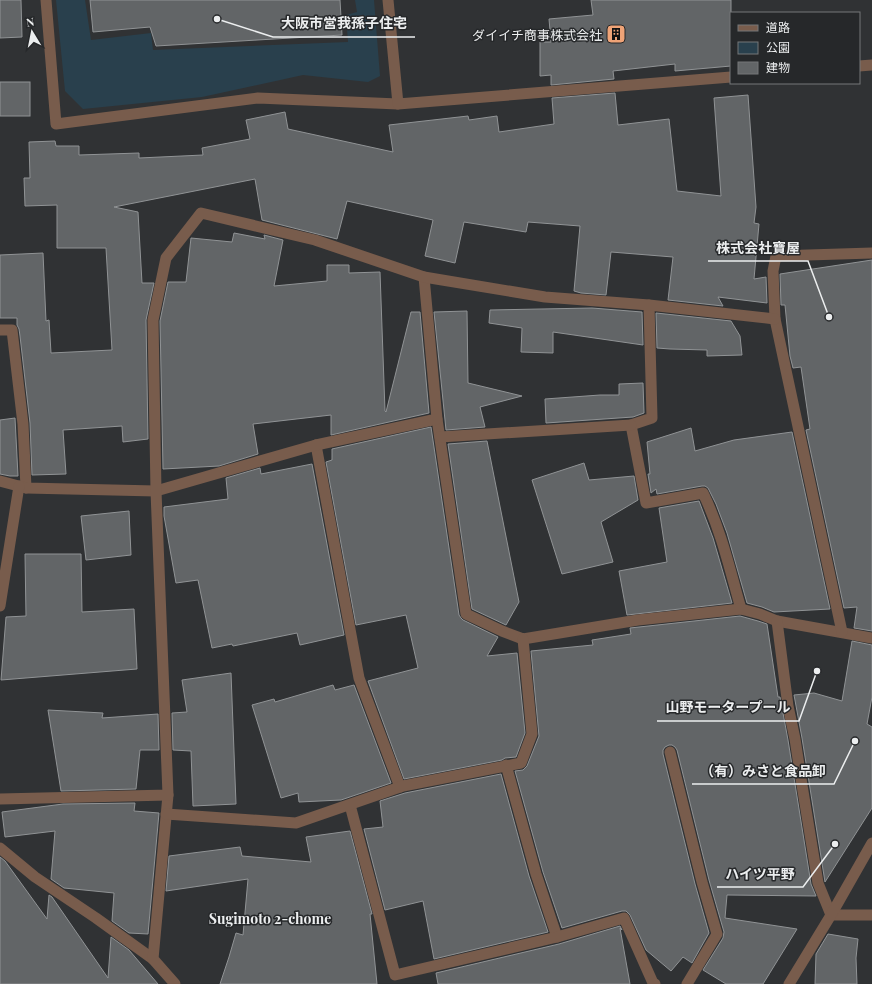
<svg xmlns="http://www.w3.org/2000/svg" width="872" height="984" font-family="'Playfair Display','Noto Sans JP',serif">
	<rect width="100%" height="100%" fill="#303234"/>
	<path fill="#29404d" d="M56,0h29l6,40 60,-7 2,17 195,-8 -2,-27 11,-3 -2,-12h19l6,76 -12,6 -65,-7 -101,22 -119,12 -18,-18z"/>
	<g fill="#626567" stroke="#909395">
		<path d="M0,0h21l1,37 -22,1z"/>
		<path d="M90,0h250l2,35 -186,11 -6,-19 -57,5z"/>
		<path d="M591,0h140v66l-56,5v-7l-62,7 1,8 -63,6v-10l-11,1v-34h11l-2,-23 44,-4z"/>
		<rect x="0" y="82" width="30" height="34"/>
		<path d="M615,93l3,32 51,-6 8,72 44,5 -7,-98 34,-3 8,112 -2,16 5,1 -5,55 12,-2 1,26 -49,-6 5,9 -55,-6 5,-43 -62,-5 -5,43 -25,-2 -7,-2 6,-65 -52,-4 -2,10 -62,-10 -9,41 -30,-7 8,-36 -86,-19 -10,38 -75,-19 -7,-41 -141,28 24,5 4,71h12l-8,37 2,119 -25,3 -1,-16 -59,4 3,44 -34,1 -2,-52 -10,-87 -1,-7 -2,-4v-7h-17v-63l43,-2 3,68 3,-1 2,33 61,-3 -6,-102h-49v-43l-32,1 -1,-28h6l-1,-36 26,-1 1,5h23v9l60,-2v5l64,-3 -1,-7 48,-9 -4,-19 39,-8 3,17 105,23 -4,-27 79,-9 1,4 28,-4 2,16 55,-8 -2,-26z"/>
		<path d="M234,233l31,6 -1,-4 19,5 -9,46 53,-5v-16h22v8l31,-1 5,139 1,1 25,-100h9l9,101 -98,22v-20l-78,9 5,30 -39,12 -56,3 -3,-148 8,-39h18l5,-44 41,4z"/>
		<path d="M872,260v371l-18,-3 3,-21 -13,1 -38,-178 4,-1 -9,-62 -8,1 -3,-12 -5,-51h-4l-1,-31z"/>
		<path d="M592,308l50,4 1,33 -90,-13v21l-32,-1 1,-24 -33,-5 1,-13z"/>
		<path d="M467,311l1,72 54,13 -42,11 5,20 -39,3 -12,-118z"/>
		<path d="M656,313l75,8 9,15 2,19 -35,1v-6l-37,-1 -13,-1z"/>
		<path d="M643,383l1,30 -11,4 -87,6 -1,-24 55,-4h19v-11z"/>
		<path d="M15,418l3,58h-8l-10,-2v-54z"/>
		<path d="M431,427l28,188 2,3 2,2 35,17 -11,19 30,-3 8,80 -9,24 -11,1 -3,2 -98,19 -36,-98 50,-13 -12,-53 -50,10 -30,-163 6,-2v-11z"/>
		<path d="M691,428l4,23 39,-11 58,-8 38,177 -56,3 -12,-5 -15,-4 -20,-70 -11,-29 -8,-16 -3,-2h-3l-45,8 -1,-5 -5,4 -3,-19h2l-3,-32z"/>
		<path d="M487,441l32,161 -13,23 -34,-16 -24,-165z"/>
		<path d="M584,463l5,17 45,-4 4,24 -37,22 12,40 -51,12 -30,-94z"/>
		<path d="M312,464l32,171 -44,10 -3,-12 -64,13 -1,-2 -20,4 -14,-68 -22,3 -12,-67v-9l64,-8 -2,-21 34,-10 1,6z"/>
		<path d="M699,501l14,37 19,65 -105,12 -8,-44 48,-9 -8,-54z"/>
		<path d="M129,511l2,44 -45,5 -5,-44z"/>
		<path d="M25,554h56l1,58 52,-3 3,60 -136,11 5,-63 20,-1z"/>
		<path d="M740,616l18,5 9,3 11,73h2l8,43 23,144 5,12 -89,-1 -2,23 72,11 -34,55h-37l-23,-14 20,-32 1,-6 -15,-52 -32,-130 -2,-3 -3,-2h-3l-4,2 -2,3v4l32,130 14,49 -17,30 -9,-6 -12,14 -25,-21 -16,-35 -4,-4h-4l-60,17 -19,-56 -28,-101 8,-1 4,-4 12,-30 -8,-85 62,-6 -1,-5 39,-6 -1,-6z"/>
		<path d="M852,641l20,4v52l-5,27 5,3v81l-47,74 -23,-144 -8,-43 20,-2 28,8z"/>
		<path d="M231,673l5,131 -43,2 -2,-55 -18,-1 -1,-37 15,-1 -5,-32z"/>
		<path d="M333,685l2,5 19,-5 37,98 -50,17 -42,2 -1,-9 -17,5 -29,-93 22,-6 1,3z"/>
		<path d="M48,710l55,3 -1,5 56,-4 1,36h-19l-4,39 -75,2z"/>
		<path d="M501,774l28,102 19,56 -114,27 -11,-58 -38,9 -21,-81 19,-2 -3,-26 25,-8z"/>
		<path d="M135,803l-1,8 25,2 -11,121 -19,-1 -17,-12 2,-28 -50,-5 -13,-9 4,-48 -50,6 -3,-25 61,-8z"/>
		<path d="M350,831l22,83h-2l7,70h-157l9,-27 7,-24 7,2 5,-56 -82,12 3,-35 71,-9 2,9 69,6 -5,-25z"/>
		<path d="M0,857l5,4 42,58 2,-24 3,2 56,81 3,-41 18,13 29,34h-158z"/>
		<path d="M620,926l2,4 -2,-2 10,56h-192l-2,-11 123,-29z"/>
		<path d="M828,934l30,5 -2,19 1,26h-42l1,-30z"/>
	</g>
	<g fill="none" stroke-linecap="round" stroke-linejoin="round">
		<path stroke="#785c4c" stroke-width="11" d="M0,848l35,29 61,41 57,41"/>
		<g stroke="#785c4c" stroke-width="11">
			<path d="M46,0l10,124 202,-26 140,6"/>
			<path d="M388,0l10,104 333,-27"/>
			<path d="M859,66l13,-1"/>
			<path d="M649,305l3,113 -21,7 15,78 57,-10c18,37 27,77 38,116"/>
			<path d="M0,330h12l11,94 3,64"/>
			<path d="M437,419l29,195 36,17 21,8 115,-19 103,-11 19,5 17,7 95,17"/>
			<path d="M440,437l191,-12"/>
			<path d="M316,445l43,233 41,109"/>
			<path d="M0,481l26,7 130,3 160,-46 121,-26 -13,-142"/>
			<path d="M0,606l19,-120"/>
			<path d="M777,621l11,85 7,33 7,46 16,98 13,32h41"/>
			<path d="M842,632l-67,-313 -2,-48 3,-15 96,-3"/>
			<path d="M670,752l32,130 15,52 -30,50"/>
			<path d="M506,765l30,109 21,63"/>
			<path d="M168,795l-15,164 22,25"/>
			<path d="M0,799l168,-4 -12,-304 -3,-171 13,-62 35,-45 114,27 109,37 121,20 104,8 126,14"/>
			<path d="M350,805l45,170 162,-38 67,-19 29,65 2,1"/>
			<path d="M166,814l130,9 107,-37 118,-23 11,-29 -9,-95"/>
			<path d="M789,984l42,-69 41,-72"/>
		</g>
	</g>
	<defs>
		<symbol id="building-square" viewBox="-11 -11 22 22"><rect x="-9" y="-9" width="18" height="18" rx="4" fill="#efa377" stroke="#26282a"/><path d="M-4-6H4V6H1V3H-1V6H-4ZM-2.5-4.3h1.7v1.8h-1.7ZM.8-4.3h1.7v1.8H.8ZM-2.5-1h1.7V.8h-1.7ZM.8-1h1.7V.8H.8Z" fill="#111"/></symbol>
	</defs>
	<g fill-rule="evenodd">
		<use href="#building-square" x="605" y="23" width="22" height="22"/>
	</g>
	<g text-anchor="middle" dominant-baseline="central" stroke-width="3" stroke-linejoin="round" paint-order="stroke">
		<g font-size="13" fill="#eceeef" stroke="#26282a" text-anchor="end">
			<text x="602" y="34">ダイイチ商事株式会社</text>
		</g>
		<g font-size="14" font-weight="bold" fill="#eceeef" stroke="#26282a">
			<text x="270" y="918">Sugimoto 2-chome</text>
		</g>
	</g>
	<path fill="none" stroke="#eceeef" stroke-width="1.5" d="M217 19L273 37H415M829 317L808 261H708M817 671L799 721H657M855 741L834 784H692M835 844L803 887H717"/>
	<g fill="#eceeef" stroke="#26282a" stroke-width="1.5">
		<circle cx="217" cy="19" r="4"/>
		<circle cx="829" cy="317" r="4"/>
		<circle cx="817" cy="671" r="4"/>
		<circle cx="855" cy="741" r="4"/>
		<circle cx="835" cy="844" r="4"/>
	</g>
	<g font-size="14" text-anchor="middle" font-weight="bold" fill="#eceeef" stroke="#26282a" stroke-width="3" stroke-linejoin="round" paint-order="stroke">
		<text x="344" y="28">大阪市営我孫子住宅</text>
		<text x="758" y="253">株式会社寶屋</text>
		<text x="728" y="712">山野モータープール</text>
		<text x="763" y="776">（有）みさと食品卸</text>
		<text x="760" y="879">ハイツ平野</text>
	</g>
	<rect x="730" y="12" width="130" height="72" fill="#26282a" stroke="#757779"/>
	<rect x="738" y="25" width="20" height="6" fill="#785c4c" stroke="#757779"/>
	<text x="766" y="32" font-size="12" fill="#eceeef">道路</text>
	<rect x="738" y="42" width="20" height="12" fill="#29404d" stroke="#757779"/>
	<text x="766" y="52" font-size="12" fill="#eceeef">公園</text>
	<rect x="738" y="62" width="20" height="12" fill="#626567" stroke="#757779"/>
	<text x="766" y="72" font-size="12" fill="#eceeef">建物</text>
	<g transform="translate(32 32) rotate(350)" stroke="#26282a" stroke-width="3" paint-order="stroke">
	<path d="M0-3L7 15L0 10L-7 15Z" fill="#eceeef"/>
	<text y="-6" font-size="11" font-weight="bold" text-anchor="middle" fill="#eceeef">N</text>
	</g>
</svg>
